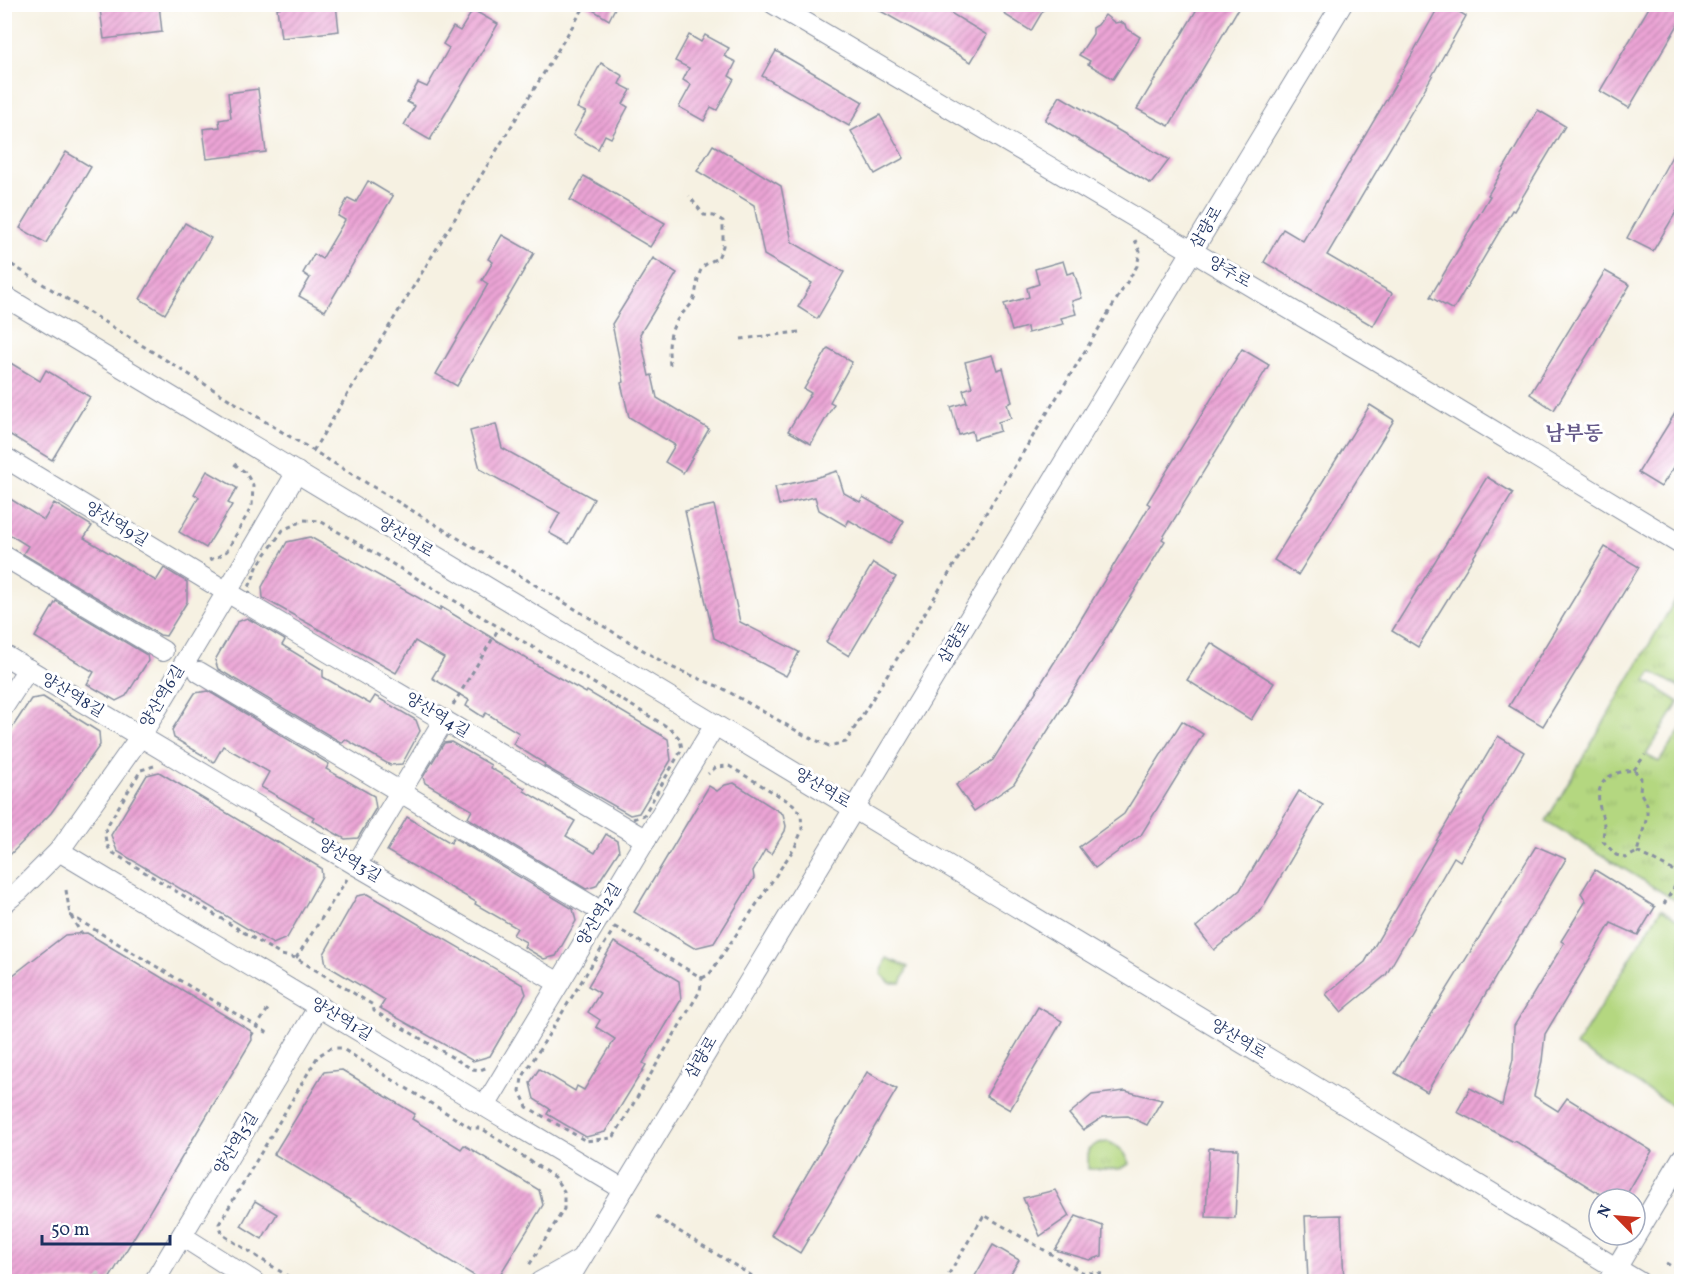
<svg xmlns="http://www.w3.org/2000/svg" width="1686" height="1286" font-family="Vollkorn,'Noto Serif KR',serif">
	<defs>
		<pattern id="park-tufts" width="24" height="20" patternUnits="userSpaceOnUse" patternTransform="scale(1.5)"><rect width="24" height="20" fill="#b4d780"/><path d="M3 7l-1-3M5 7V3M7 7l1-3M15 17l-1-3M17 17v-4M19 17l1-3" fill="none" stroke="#9ab971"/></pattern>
		<pattern id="building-hatch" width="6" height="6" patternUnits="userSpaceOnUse" patternTransform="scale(1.5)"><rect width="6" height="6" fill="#eca4d5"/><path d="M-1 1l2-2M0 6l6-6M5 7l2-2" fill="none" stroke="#be86b0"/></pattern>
	</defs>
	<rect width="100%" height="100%" fill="#fff"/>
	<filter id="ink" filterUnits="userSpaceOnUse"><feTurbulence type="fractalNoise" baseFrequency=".0167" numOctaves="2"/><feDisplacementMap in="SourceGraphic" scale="12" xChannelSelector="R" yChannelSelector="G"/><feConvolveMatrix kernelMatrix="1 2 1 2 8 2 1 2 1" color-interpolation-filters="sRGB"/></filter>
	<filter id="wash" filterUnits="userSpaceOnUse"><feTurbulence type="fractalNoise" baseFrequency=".008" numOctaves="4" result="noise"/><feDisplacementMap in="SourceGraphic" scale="24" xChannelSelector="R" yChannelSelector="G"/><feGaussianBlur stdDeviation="1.35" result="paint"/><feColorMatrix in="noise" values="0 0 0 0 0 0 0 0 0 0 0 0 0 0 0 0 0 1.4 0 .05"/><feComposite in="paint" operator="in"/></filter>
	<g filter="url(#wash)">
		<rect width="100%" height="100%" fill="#f6f1e2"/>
		<path fill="#b4d780" stroke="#68836f" stroke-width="1.5" d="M1661,909l20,13 1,175 -7,10 -99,-61z"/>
		<g fill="url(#park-tufts)" stroke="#68836f" stroke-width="1.5">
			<path d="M1681,590v98l-29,-16 -6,9 33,21 -33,53 13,7 22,-33v175l-135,-83z"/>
			<path d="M886,958l22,9 -7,16h-11l-9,-9z"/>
			<path d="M1109,1142c10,5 18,10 20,22l-10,5h-31v-19l10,-7z"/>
		</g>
		<g id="blocks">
			<g fill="url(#building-hatch)">
				<path d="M116,4h43l3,28 -58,7 -4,-30 17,-2z"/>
				<path d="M294,4h42l3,27 -58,7 -4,-30 17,-2z"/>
				<path d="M583,4h34l-8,16z"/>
				<path d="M868,4h68l51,31 -16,27z"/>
				<path d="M1010,4h37l-16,27 -27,-17z"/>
				<path d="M1200,4h41l-72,122 -32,-17z"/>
				<path d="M1440,4h6l20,12 -51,90 -88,149 65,38 -19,33 -109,-64 19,-33 20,12 92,-156z"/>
				<path d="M1651,4h31v14l-53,90 -29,-17z"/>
				<path d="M473,10l25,14 -68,116 -26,-15 11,-19 -8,-4 11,-19 9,4 22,-39 -6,-4 10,-17 7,4z"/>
				<path d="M1105,15l10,8 5,-1 5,2 1,4 14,9 -27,42 -25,-15 2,-3 -11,-6 14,-21v-6l5,-3z"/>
				<path d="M689,35l12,7 4,-7 24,13 -5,8 12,6 -7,14 5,3 -17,31 -6,-3 -7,14 -25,-14 12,-22 -8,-5 6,-12 -14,-7z"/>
				<path d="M776,51l87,51 -14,24 -87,-50z"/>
				<path d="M601,63l22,13 -4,8 12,6 -8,14 5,3 -17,31 -6,-3 -7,14 -25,-14 13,-23 -9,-4z"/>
				<path d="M258,89l8,63 -59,7 -4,-30 17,-2 -1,-7 12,-2 -3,-25z"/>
				<path d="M1060,96l109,64 -18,24 -106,-64z"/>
				<path d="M1538,110l27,16 -51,85 -2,-1 -59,100 -23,-13 60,-101 -2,-1z"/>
				<path d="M880,115l24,43 -29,16 -24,-43z"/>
				<path d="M1682,138v64l-29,49 -26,-13z"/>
				<path d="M713,145l68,41 11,56 52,30 -27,47 -19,-12 14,-24 -48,-28 -10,-50 -57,-34z"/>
				<path d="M66,152l25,15 -45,76 -26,-15z"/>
				<path d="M584,176l81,47 -15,24 -80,-47z"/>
				<path d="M368,181l25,15 -68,115 -26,-15 11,-18 -7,-5 11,-19 8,5 23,-39 -7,-4 10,-18 8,4z"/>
				<path d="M185,223l26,15 -46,76 -25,-15z"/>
				<path d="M502,235l32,18 -77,133 -21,-12 52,-90 -6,-4 11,-18 -5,-3z"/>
				<path d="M653,258l24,15 -37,61 9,42 3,-1 5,23 52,31 -26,44 -18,-11 10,-17 -46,-28 -8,-34 3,-1 -12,-58z"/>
				<path d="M1063,261l4,13 7,-2 8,26 -10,3 4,13 -15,4 2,6 -35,9 -1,-6 -15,4 -8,-27 25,-7 -2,-9 12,-4 -4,-15z"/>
				<path d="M1605,271l25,14 -76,125 -24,-16z"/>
				<path d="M828,348l24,14 -22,40 4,2 -23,40 -23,-13 23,-38 -7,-4z"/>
				<path d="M1242,349l27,16 -107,174 3,2 -66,109 -85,134 -40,27 -18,-26 37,-25 79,-126 78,-129 -3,-2z"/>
				<path d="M992,355l5,15 6,-2 9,34 -5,2 4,14 -13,4 2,9 -26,8 -2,-8 -13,4 -8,-28 16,-5 -4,-12 9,-3 -7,-25z"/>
				<path d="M4,359l36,22 6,-11 44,27 -38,63 -48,-29z"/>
				<path d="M1682,402v53l-21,32 -23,-14z"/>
				<path d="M1370,405l24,15 -96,155 -24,-15z"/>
				<path d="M496,424l6,24 92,51 -25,45 -20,-11 11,-20 -80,-44 -10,-38z"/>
				<path d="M207,471l30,17 -9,15 4,2 -26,43 -27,-16 20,-35 -5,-3z"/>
				<path d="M837,471l7,22 16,9 3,-5 41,24 -14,23 -41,-24 -3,6 -27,-16 -4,-13 -36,8 -4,-18 40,-9z"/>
				<path d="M1487,477l26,16 -95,154 -26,-16z"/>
				<path d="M4,495l40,25 10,-17 38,23 -8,12 72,43 8,-13 23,14v20l-21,34 -6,-1 -137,-81 5,-8 -24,-15z"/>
				<path d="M714,505l26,117 59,30 -13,24 -72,-38 -29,-127z"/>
				<path d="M310,537l130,73 1,-3 106,64 39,22 1,-2 81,48 3,21 -32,53 -9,2 -86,-49 1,-2 -32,-20 6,-11 -33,-20 -3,4 -17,-11 3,-6 -37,-22 12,-20 -29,-17 -19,32 -133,-75 -1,-11 25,-45z"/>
				<path d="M1605,547l34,20 -96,159 -34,-20z"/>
				<path d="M873,563l23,14 -47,79 -23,-14z"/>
				<path d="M56,601l91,54 1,6 -22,35 -10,5 -29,-17 7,-12 -59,-35z"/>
				<path d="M247,618l38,22 -3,5 41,25v7l47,27 5,-8 41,24 4,11 -18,33 -12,1 -45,-26 -3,4 -124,-74 -3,-9 22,-38z"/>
				<path d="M1211,643l63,40 -23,37 -64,-40z"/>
				<path d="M208,691l121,73 -3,5 48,27 2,12 -18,30 -13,1 -33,-19 2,-3 -53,-30 8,-15 -46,-26 -9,16 -40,-24 -2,-8 23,-37z"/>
				<path d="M43,697l56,35 1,13 -49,68 -47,48v-121l27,-41z"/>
				<path d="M1182,721l21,13 -62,101 -46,33 -16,-21 45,-33z"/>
				<path d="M1498,736l26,16 -64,109 -6,-4 -68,118 -45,37 -15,-18 39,-32z"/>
				<path d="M451,742l40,23 -1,3 35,20 -1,3 51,30 -9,15 29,17 11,-19 11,7 2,10 -23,35 -10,3 -118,-71 4,-8 -47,-27 -2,-6 21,-34z"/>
				<path d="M159,772l114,69 1,-1 47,28 1,8 -35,62 -14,6 -156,-93 -6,-16 36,-60z"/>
				<path d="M734,783l49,31 3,12 -1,5 -14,23 -6,-4 -12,21 1,7 -40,65 -20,5 -60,-36 75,-126 8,5 8,-6z"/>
				<path d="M1299,791l24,14 -63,107 -46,38 -18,-23 44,-37z"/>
				<path d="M407,817l44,26 2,-5 3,1 117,70 3,12 -20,35 -12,3 -20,-12 2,-5 -13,-7 4,-7 -42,-24 1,-2 -89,-51z"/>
				<path d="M1536,846l30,13 -139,233 -32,-19z"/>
				<path d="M1595,870l60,37 -17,28 -27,-12 -66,111 -3,27 -8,35 24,15 9,-13 85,53 -28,48h-16l-93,-58 -1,1 -57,-30 13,-24 32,17 11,-46 1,-33 50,-83 -3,-2 25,-40 -5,-8z"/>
				<path d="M367,894l156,91 3,9 -36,62 -17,5 -93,-53 5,-8 -59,-35 -2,-11 33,-58z"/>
				<path d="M87,933l164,98 1,9 -144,241h-96l-8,-10v-289l61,-47z"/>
				<path d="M614,942l65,39 2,19 -38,63 3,2 -41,67 -19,5 -39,-23 3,-5 -16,-10 -4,-16 9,-14 36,22 2,-5 7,4 31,-51 -19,-12 4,-7 -12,-8 12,-19 -12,-7z"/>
				<path d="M1038,1007l24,14 -52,89 -24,-14z"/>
				<path d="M342,1070l73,44 -3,5 49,30 3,-4 75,45 4,15 -47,76h-13l-209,-127 50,-82z"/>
				<path d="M867,1072l30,17 -97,164 -29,-18z"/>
				<path d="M1125,1091l37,9 -15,25 -19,-9 -25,1 -20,13 -14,-16 23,-19z"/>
				<path d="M1209,1148l29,1 -3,69 -29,-1z"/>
				<path d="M1055,1190l14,26 -29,20 -17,-38z"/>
				<path d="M255,1201l22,13 -15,25 -21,-13z"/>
				<path d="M1341,1215l3,66h-36l-3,-65z"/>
				<path d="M1076,1216l27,10 -1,30 -12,4 -35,-10z"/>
				<path d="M993,1245l26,15 -13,21h-34z"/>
			</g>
		</g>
	</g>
	<g filter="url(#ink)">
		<use href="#blocks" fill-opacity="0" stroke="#8890a0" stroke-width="1.5"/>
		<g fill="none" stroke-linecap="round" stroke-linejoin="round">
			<path stroke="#cacac8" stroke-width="20" stroke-dasharray="20 10" stroke-linecap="butt" d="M91,1279l5,3"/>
			<defs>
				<g id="minor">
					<path d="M774,4l597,353 311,188"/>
					<path d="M4,296l1635,986"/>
					<path d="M4,457l223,135 419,248"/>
					<path d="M4,556l159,95"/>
					<path d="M4,655l352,210 203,118"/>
					<path d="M199,672l393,234"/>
					<path d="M4,706l24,-37"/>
					<path d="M59,851l564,338"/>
					<path d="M356,865l88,-145"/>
					<path d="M4,903l15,-12 40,-40 81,-114 87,-145 70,-120"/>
					<path d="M485,1106l230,-381"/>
					<path d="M182,1236l72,46"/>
					<path d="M154,1282l165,-276"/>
					<path d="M540,1282l39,-22"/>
					<path d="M567,1282l775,-1278"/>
					<path d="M1608,1282l74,-124"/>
				</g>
			</defs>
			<use href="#minor" stroke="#8890a0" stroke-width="22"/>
			<g stroke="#8890a0" stroke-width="3" stroke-dasharray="4.5 4.5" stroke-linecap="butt">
				<path d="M4,260l275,170 392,237 51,21 82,47 25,11 17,-4 291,-476 3,-14 -5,-12"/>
				<path d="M741,339l58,-7"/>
				<path d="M670,365c-2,-18 -2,-35 11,-50 4,-5 9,-8 12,-14 5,-11 3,-29 12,-36 4,-3 9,-5 13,-7l5,-12v-25l-9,-5 -10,-1 -15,-19"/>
				<path d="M313,451l273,-447"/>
				<path d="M304,520l16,1 351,208 9,10 2,10 -38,66 -17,6 -376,-225 -3,-6 10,-25 25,-35z"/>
				<path d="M209,560l7,-2 11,-7 25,-45 1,-21 -8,-13 -12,-9"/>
				<path d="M453,705l46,-77"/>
				<path d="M154,766l-13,4 -34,56c-4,10 -1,16 3,25l171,104 15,3 77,47 1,6 98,58 8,1 8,-3"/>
				<path d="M1634,770l7,8 -1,14 7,12v13l-10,35 -11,6 -10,-3 -13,-14c0,-5 1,-10 1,-14 0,-8 -4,-16 -5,-24 -3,-24 13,-31 35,-33z"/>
				<path d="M1634,770l11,-15"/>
				<path d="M1637,852l45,23 -18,29"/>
				<path d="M66,890l4,25 11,18"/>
				<path d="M70,915l198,118"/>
				<path d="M615,927l87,51 -2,13 -87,147 -27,3 -59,-34 -7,-16 2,-13z"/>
				<path d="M296,958l51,-79"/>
				<path d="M702,978l7,-3 86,-128 7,-17 -1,-16 -8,-10 -64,-38 -13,1 -8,7"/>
				<path d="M251,1036l17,-27"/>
				<path d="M656,1217l106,65"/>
				<path d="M1666,1263l16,9"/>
				<path d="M297,1282l-74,-47 -4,-11 99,-168 13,-8h10l130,80h10l73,49 10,14v18l-36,58"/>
				<path d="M519,1282l4,-7"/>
				<path d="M944,1282l40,-67 98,57 20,2"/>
			</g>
			<use href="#minor" stroke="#fff" stroke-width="20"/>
		</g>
	</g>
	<g text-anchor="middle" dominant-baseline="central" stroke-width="6" stroke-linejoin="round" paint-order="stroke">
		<g font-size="16" fill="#1b2f5e" stroke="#fff">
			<text transform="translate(1207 228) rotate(-59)">삽량로</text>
			<text transform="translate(1229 273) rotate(30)">양주로</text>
			<text transform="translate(116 525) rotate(31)">양산역9길</text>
			<text transform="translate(405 538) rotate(31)">양산역로</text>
			<text transform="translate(955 643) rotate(-59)">삽량로</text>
			<text transform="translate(72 696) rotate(31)">양산역8길</text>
			<text transform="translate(163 697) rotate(-59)">양산역6길</text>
			<text transform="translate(437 716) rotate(31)">양산역4길</text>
			<text transform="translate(822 789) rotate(31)">양산역로</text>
			<text transform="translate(349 861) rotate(31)">양산역3길</text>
			<text transform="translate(600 915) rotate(-59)">양산역2길</text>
			<text transform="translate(341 1020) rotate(31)">양산역1길</text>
			<text transform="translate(1238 1040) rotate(31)">양산역로</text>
			<text transform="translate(702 1058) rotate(-59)">삽량로</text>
			<text transform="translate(237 1144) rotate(-59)">양산역5길</text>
		</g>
		<g font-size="20" font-weight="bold" fill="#645888" stroke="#fff">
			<text x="1574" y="435">남부동</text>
		</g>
	</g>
	<rect width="1686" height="1286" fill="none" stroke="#fff" stroke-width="24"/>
	<g transform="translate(1617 1217) rotate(295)"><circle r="28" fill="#ffffff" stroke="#a4acbf" stroke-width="1.5"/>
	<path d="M0-4.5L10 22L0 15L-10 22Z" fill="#c8321e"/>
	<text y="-9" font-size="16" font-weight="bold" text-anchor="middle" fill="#1b2f5e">N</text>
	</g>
	<path d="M42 1235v9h128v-9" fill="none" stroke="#1b2f5e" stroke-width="3"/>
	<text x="51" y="1235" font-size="18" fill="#1b2f5e" stroke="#ffffff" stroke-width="4.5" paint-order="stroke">50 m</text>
</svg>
